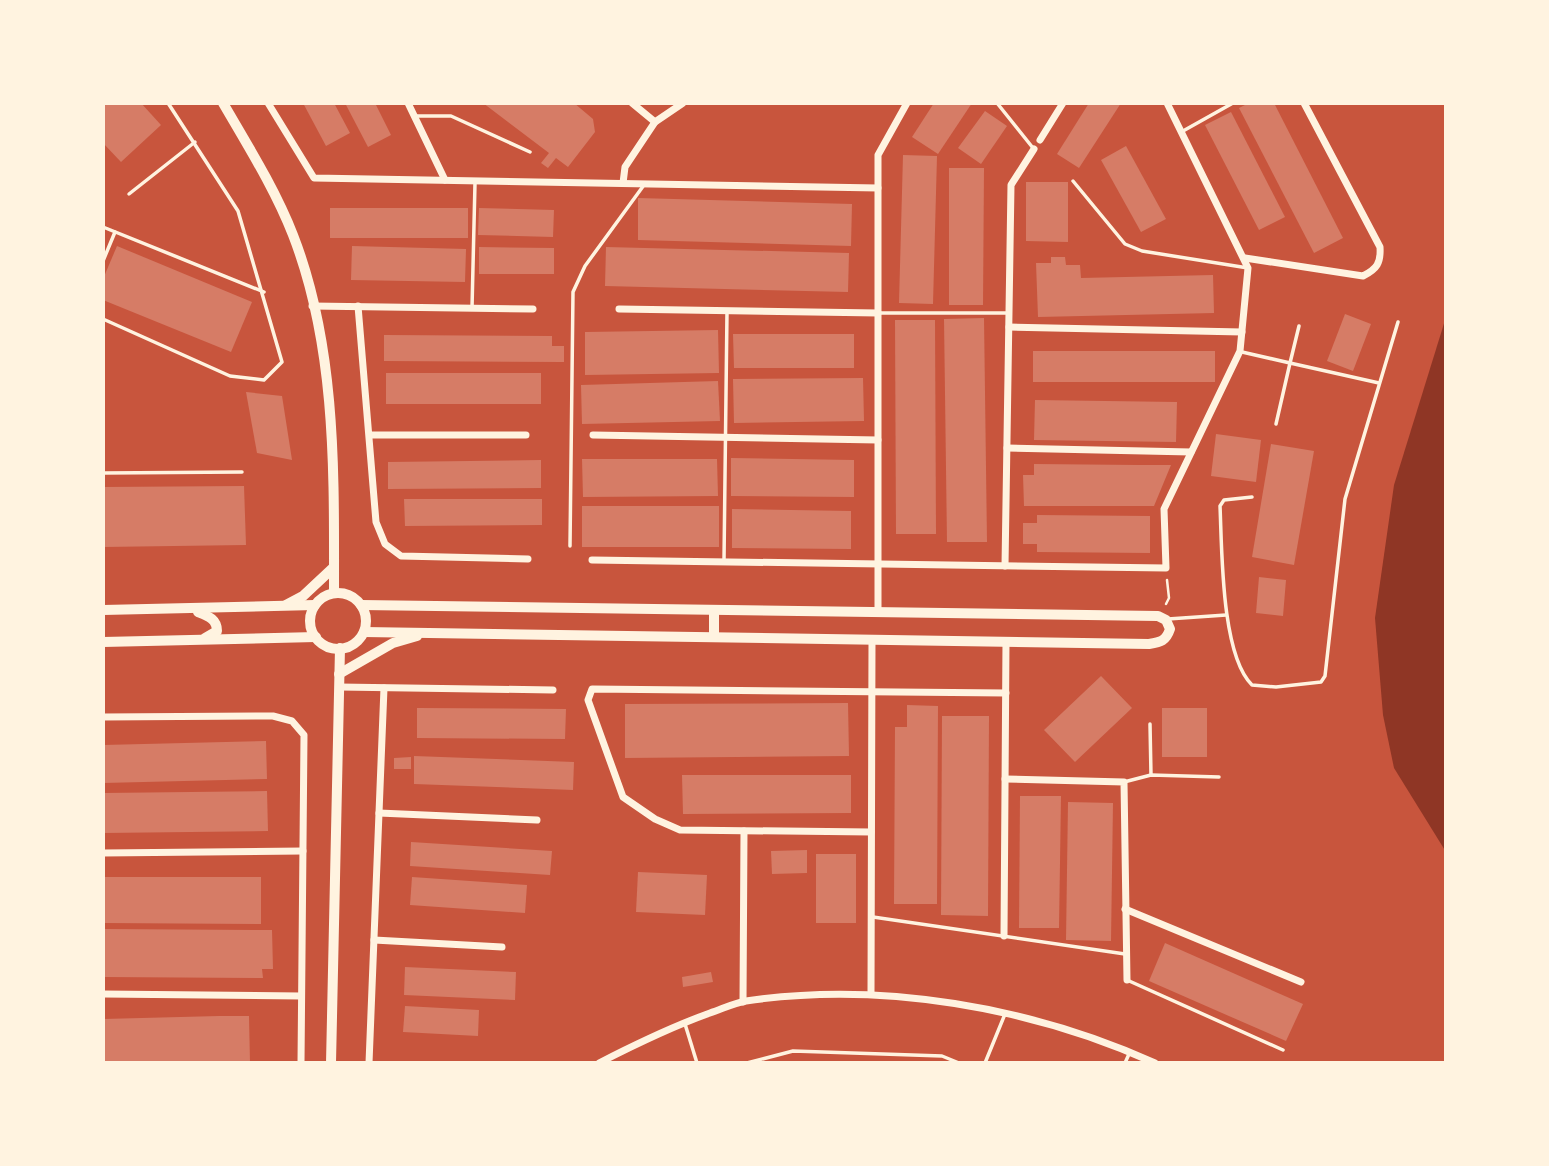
<svg xmlns="http://www.w3.org/2000/svg" width="1549" height="1166" font-family="Commissioner,sans-serif">
	<rect width="100%" height="100%" fill="#c8553d"/>
	<path fill="#8f3625" d="M1446,317v535l-52,-84 -11,-53 -8,-97 19,-133z"/>
	<g fill="#d67c66">
		<path d="M103,103h38l20,22 -40,37 -18,-19z"/>
		<path d="M303,103h31l16,30 -24,13z"/>
		<path d="M345,103h30l16,32 -23,12z"/>
		<path d="M483,103h91l19,16 2,13 -27,35 -12,-9 -8,10 -7,-5 8,-10z"/>
		<path d="M934,103h38l-34,51 -26,-17z"/>
		<path d="M1089,103h32l-42,65 -22,-14z"/>
		<path d="M1249,103h25l69,135 -29,15 -75,-145z"/>
		<path d="M985,111l22,15 -26,38 -23,-16z"/>
		<path d="M1231,112l54,105 -26,13 -54,-105z"/>
		<path d="M1126,146l40,73 -25,13 -40,-72z"/>
		<path d="M903,155l34,1 -4,148 -34,-1z"/>
		<path d="M949,168h35l-1,137h-34z"/>
		<path d="M1026,182h42v60l-42,-1z"/>
		<path d="M638,198l214,6 -1,42 -213,-6z"/>
		<rect x="330" y="208" width="138" height="30"/>
		<path d="M479,208l75,2 -1,27 -75,-2z"/>
		<path d="M117,246l135,56 -21,50 -128,-52v-21z"/>
		<path d="M352,246l114,3 -1,33 -114,-2z"/>
		<path d="M479,247l75,1v26h-75z"/>
		<path d="M606,247l243,6 -1,39 -243,-6z"/>
		<path d="M1051,257h14l1,8h14l1,13 132,-3 1,38 -176,4 -2,-54h15z"/>
		<path d="M1345,314l26,10 -18,47 -26,-10z"/>
		<path d="M984,318l3,224h-40l-3,-223z"/>
		<path d="M895,320h40l1,214h-40z"/>
		<path d="M718,330l1,43 -134,2v-43z"/>
		<path d="M733,334h121v34h-120z"/>
		<path d="M384,335l168,1v10h12v16l-180,-1z"/>
		<rect x="1033" y="351" width="182" height="31"/>
		<rect x="386" y="373" width="155" height="31"/>
		<path d="M863,378l1,43 -130,2 -1,-44z"/>
		<path d="M718,381l2,40 -138,3 -1,-39z"/>
		<path d="M246,392l36,4 10,64 -35,-7z"/>
		<path d="M1035,400l142,2 -1,40 -142,-2z"/>
		<path d="M1216,434l45,6 -5,42 -45,-6z"/>
		<path d="M1271,444l43,7 -20,114 -42,-8z"/>
		<path d="M731,458l123,2v37l-123,-1z"/>
		<path d="M582,459h135l1,37 -135,1z"/>
		<path d="M541,460v28l-153,1v-27z"/>
		<path d="M1034,464l105,1h32l-17,41h-130l-1,-31h11z"/>
		<path d="M244,486l2,59 -143,2v-60z"/>
		<path d="M404,499h138v26l-137,1z"/>
		<rect x="582" y="506" width="137" height="41"/>
		<path d="M732,509l119,2v38l-119,-1z"/>
		<path d="M1037,515l113,1v37l-113,-1v-8h-14v-21h14z"/>
		<path d="M1259,577l27,3 -3,36 -27,-3z"/>
		<path d="M1101,676l31,32 -57,54 -31,-32z"/>
		<path d="M848,703l1,53 -224,2v-54z"/>
		<path d="M907,705l31,1 -1,198h-43l1,-177h12z"/>
		<path d="M417,708l149,1 -1,30 -148,-1z"/>
		<rect x="1162" y="708" width="45" height="49"/>
		<path d="M942,716h47l-1,200 -47,-1z"/>
		<path d="M266,741l1,38 -164,4v-38z"/>
		<path d="M414,756l160,6 -1,28 -159,-6z"/>
		<path d="M411,757v12h-17v-11z"/>
		<path d="M682,775h169v38l-168,1z"/>
		<path d="M267,791l1,40 -165,2v-40z"/>
		<path d="M1020,796h41l-2,132h-40z"/>
		<path d="M1068,802l45,1 -2,138 -45,-1z"/>
		<path d="M411,842l141,9 -2,24 -140,-9z"/>
		<path d="M807,850v23l-35,1 -1,-23z"/>
		<rect x="816" y="854" width="40" height="69"/>
		<path d="M638,872l69,3 -2,40 -69,-3z"/>
		<path d="M103,877h158v47l-158,-1z"/>
		<path d="M412,877l115,8 -2,28 -115,-8z"/>
		<path d="M103,929l169,1 1,39h-11l1,9 -160,-1z"/>
		<path d="M1165,943l138,61 -17,37 -137,-60z"/>
		<path d="M405,967l111,5 -1,28 -111,-5z"/>
		<path d="M711,972l2,10 -30,5 -1,-10z"/>
		<path d="M405,1006l74,4 -1,26 -75,-4z"/>
		<path d="M219,1016h30l1,47h-147v-44z"/>
	</g>
	<g fill="none" stroke-linecap="round" stroke-linejoin="round">
		<path stroke="#fff3e0" stroke-width="2.5" d="M1166,604l3,-6 -2,-18"/>
		<g stroke="#fff3e0" stroke-width="3.5">
			<path d="M997,103l36,45"/>
			<path d="M417,116h34l79,36"/>
			<path d="M1183,131l50,-28"/>
			<path d="M1073,181l52,63 17,7 106,17"/>
			<path d="M129,194l66,-52"/>
			<path d="M103,227l161,65"/>
			<path d="M103,261l12,-29"/>
			<path d="M472,308l3,-125"/>
			<path d="M878,313h129"/>
			<path d="M103,319l127,57 34,4 18,-18 -44,-151 -70,-108"/>
			<path d="M1242,352l48,11 9,-37"/>
			<path d="M1276,424l14,-61 89,20"/>
			<path d="M103,473l139,-1"/>
			<path d="M1252,497l-28,3 -4,6c2,43 1,149 32,179l24,2 45,-5 4,-6 20,-177 53,-177"/>
			<path d="M570,546l3,-254 12,-26 59,-81"/>
			<path d="M724,560l3,-248"/>
			<path d="M1168,619l58,-4"/>
			<path d="M1150,724l1,51"/>
			<path d="M1124,782l27,-7 68,2"/>
			<path d="M873,917l252,37"/>
			<path d="M1127,980l156,70"/>
			<path d="M685,1024l12,39"/>
			<path d="M747,1063l46,-12 149,5 17,7"/>
			<path d="M985,1063l20,-49"/>
			<path d="M1125,1063l4,-9"/>
		</g>
		<g stroke="#fff3e0" stroke-width="7">
			<path d="M268,103l46,75 564,10"/>
			<path d="M408,103l37,77"/>
			<path d="M632,103l23,19"/>
			<path d="M1040,140l23,-37"/>
			<path d="M623,183l2,-16 30,-45 28,-19"/>
			<path d="M1245,258l118,18c14,-7 18,-13 17,-29l-76,-144"/>
			<path d="M312,306l221,3"/>
			<path d="M358,306l18,216 9,22 16,12 127,3"/>
			<path d="M619,309l259,4"/>
			<path d="M1009,327l233,5"/>
			<path d="M371,435h155"/>
			<path d="M593,435l285,5"/>
			<path d="M1007,448l184,4"/>
			<path d="M592,560l574,8 -2,-59 76,-158 8,-83 -81,-165"/>
			<path d="M1005,566l6,-381 23,-36"/>
			<path d="M878,612v-457l29,-52"/>
			<path d="M339,687l214,3"/>
			<path d="M103,717l170,-1 19,5 12,14 -3,328"/>
			<path d="M1005,779l119,3 3,198"/>
			<path d="M379,813l158,7"/>
			<path d="M871,832l-191,-2 -25,-11 -32,-22 -35,-97 4,-11 414,4"/>
			<path d="M103,853l200,-2"/>
			<path d="M1125,909l176,73"/>
			<path d="M1004,936l2,-295"/>
			<path d="M374,940l128,7"/>
			<path d="M871,993l1,-353"/>
			<path d="M103,994l198,2"/>
			<path d="M743,1002l1,-171"/>
			<path d="M369,1063l15,-375"/>
			<path d="M599,1063c37,-19 72,-36 111,-50 12,-4 24,-10 36,-12 135,-20 285,6 409,62"/>
		</g>
		<g stroke="#fff3e0" stroke-width="10">
			<path d="M223,103c25,43 52,86 70,132 44,113 41,240 41,358"/>
			<circle cx="338" cy="621" r="28"/>
			<path d="M286,605l17,-9 31,-29"/>
			<path d="M361,605l797,11 8,4 4,9c-4,12 -9,13 -21,15l-785,-12"/>
			<path d="M103,610l212,-5"/>
			<path d="M714,610v27"/>
			<path d="M198,612c10,4 19,7 19,19l-12,7"/>
			<path d="M103,642l213,-5"/>
			<path d="M339,674l54,-31 24,-7"/>
			<path d="M331,1063l9,-415"/>
		</g>
	</g>
	<rect width="1549" height="1166" fill="none" stroke="#fff3e0" stroke-width="210"/>
</svg>
